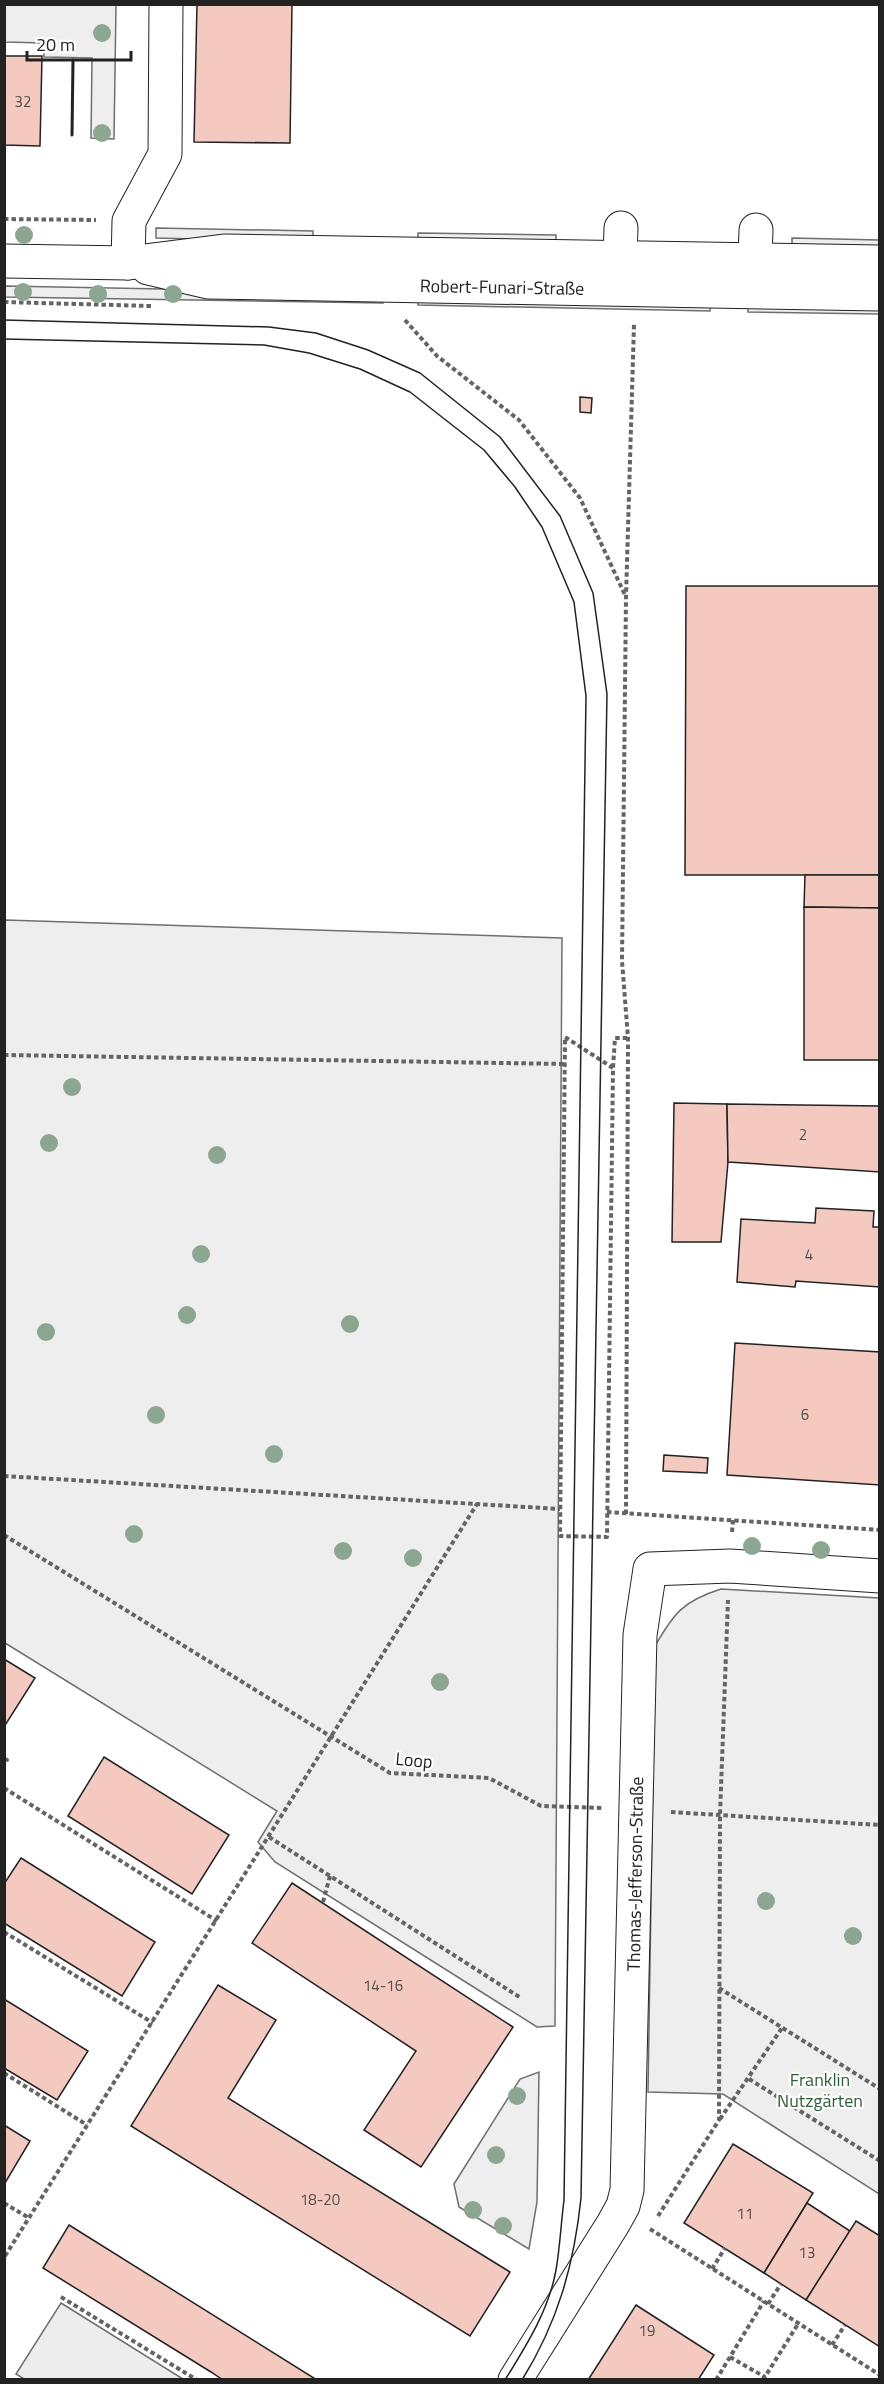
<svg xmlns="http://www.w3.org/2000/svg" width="884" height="2384" font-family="'Titillium Web',sans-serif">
	<rect width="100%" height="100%" fill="#fff"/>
	<g fill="#eee" stroke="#6f6f6f" stroke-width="1.5">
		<path d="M5,4l111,1 -2,134 -23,-1 1,-80 -48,-1v-14l-39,-1z"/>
		<path d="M156,228l157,3v11l-157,-4z"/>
		<path d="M418,233l138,2v12l-138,-2z"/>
		<path d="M792,238l87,2v12l-87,-2z"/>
		<path d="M5,286l378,7v10l-378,-6z"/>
		<path d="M418,293l293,6 -1,12 -292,-6z"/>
		<path d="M748,300l131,2v12l-131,-2z"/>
		<path d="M5,920l557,18 -7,1088 -18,1 -262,-165 -17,-20 19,-31 -272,-168z"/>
		<path d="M721,1589l158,9v596l-156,-100 -75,-2 7,-446c19,-33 28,-45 66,-57z"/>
		<path d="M539,2072l-2,130 -8,47 -70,-42 -5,-23 66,-105z"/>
	</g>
	<path fill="#ededed" stroke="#6f6f6f" stroke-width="1.5" d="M61,2303l122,76h-159l-8,-5z"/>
	<g fill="#f3c9c0" stroke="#222" stroke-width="1.5">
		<path d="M197,4h95l-2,139 -96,-1z"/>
		<path d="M4,56h38l-2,90 -36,-1z"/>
		<path d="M580,397l12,1 -1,15 -11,-1z"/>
		<path d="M686,586h194v289h-195z"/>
		<path d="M805,875h75v33l-76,-1z"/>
		<path d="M804,907l76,1v152h-76z"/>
		<path d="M674,1103l53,1 1,58 -7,80h-49z"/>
		<path d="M727,1104l153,2v66l-152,-10z"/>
		<path d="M816,1208l58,3 -1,16h7v60l-84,-6 -1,6 -58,-5 4,-63 74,4z"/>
		<path d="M735,1343l145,9v133l-153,-10z"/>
		<path d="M664,1455l44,3 -1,15 -44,-2z"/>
		<path d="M4,1659l31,19 -31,49z"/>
		<path d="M104,1757l125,78 -37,59 -124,-78z"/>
		<path d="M21,1858l134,84 -33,54 -118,-73v-39z"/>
		<path d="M292,1883l221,144 -92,140 -57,-37 52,-79 -164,-108z"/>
		<path d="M218,1985l58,35 -48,78 282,174 -40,64 -339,-210z"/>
		<path d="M4,1999l84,52 -31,49 -53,-32z"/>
		<path d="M4,2125l26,16 -25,42h-1z"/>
		<path d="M733,2144l80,49 -49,80 -80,-50z"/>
		<path d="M807,2203l43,28 -44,69 -42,-27z"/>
		<path d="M856,2221l24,15v111l-74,-47z"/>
		<path d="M69,2225l248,155h-94l-12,-8 -168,-104z"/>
		<path d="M636,2305l78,50 -16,25h-110z"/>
	</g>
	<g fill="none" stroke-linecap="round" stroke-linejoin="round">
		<defs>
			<g id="minor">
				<path d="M4,261l124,2 96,-12 656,11"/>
				<path d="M128,263l1,-42 36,-67 1,-150"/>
				<path d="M148,268l60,14 672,12"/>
				<path d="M610,277l10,-20 1,-29"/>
				<path d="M744,279l11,-20 1,-29"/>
				<path d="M515,2380l98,-156 10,-18 4,-16 13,-555 10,-66 80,-3 150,10"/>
			</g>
		</defs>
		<use href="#minor" stroke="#222" stroke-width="35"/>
		<g stroke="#646464" stroke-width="4" stroke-dasharray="4.5 3" stroke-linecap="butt">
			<path d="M4,219l92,1"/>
			<path d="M4,302l147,4"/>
			<path d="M405,320l32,36 82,64 61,78 45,97"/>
			<path d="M4,1055l561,9"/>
			<path d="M613,1068l-48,-31 -5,499 47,1 6,-469 2,-30h13"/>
			<path d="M4,1476l556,33"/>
			<path d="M607,1512l273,18"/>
			<path d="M626,1514l2,-476 -6,-77 4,-364 8,-273"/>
			<path d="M732,1532l1,-12"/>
			<path d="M4,1535l386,238 99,5 52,28 62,2"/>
			<path d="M4,1759l3,1 -3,4"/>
			<path d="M4,1788l213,133"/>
			<path d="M671,1812l209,13"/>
			<path d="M269,1837l252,161"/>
			<path d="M323,1902l7,-26"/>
			<path d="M4,1932l149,91"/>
			<path d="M719,1988l161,101"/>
			<path d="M4,2073l83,52"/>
			<path d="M749,2079l131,82"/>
			<path d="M720,2119l62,-91"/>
			<path d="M4,2203l25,15"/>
			<path d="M658,2216l61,-96 1,-305 8,-215"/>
			<path d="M650,2229l230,146"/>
			<path d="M5,2256l472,-752"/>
			<path d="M712,2269l13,-21"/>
			<path d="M61,2297l136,83"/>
			<path d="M768,2304l13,-20"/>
			<path d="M832,2345l13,-20"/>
			<path d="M730,2357l35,20"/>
			<path d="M716,2380l48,-79"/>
			<path d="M763,2380l35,-56"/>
		</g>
		<use href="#minor" stroke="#fff" stroke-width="33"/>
		<g stroke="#222" stroke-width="1.5">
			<path d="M4,320l265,7 47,6 52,17 52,23 80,64 60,79 33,77 14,101 -26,1504c-7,67 -23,124 -59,182"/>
			<path d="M4,339l260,6 45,8 51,16 50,23 74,58 31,37 27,40 32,75 12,94 -22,1504c-3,23 -4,47 -8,70 -7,40 -30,76 -51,110"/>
		</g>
		<path stroke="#222" stroke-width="3" d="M72,135l1,-75"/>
	</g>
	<g fill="#8da692">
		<circle cx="102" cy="33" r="9"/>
		<circle cx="102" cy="133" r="9"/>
		<circle cx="24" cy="235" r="9"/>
		<circle cx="23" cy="292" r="9"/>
		<circle cx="98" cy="294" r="9"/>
		<circle cx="173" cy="294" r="9"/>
		<circle cx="72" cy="1087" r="9"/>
		<circle cx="49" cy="1143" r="9"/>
		<circle cx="217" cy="1155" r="9"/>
		<circle cx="201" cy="1254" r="9"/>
		<circle cx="187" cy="1315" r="9"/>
		<circle cx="350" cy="1324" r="9"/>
		<circle cx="46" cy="1332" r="9"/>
		<circle cx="156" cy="1415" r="9"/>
		<circle cx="274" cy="1454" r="9"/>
		<circle cx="134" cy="1534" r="9"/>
		<circle cx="752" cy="1546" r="9"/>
		<circle cx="821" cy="1550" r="9"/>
		<circle cx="343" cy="1551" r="9"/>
		<circle cx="413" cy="1558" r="9"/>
		<circle cx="440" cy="1682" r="9"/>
		<circle cx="766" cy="1901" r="9"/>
		<circle cx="853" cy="1936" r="9"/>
		<circle cx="517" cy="2096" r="9"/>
		<circle cx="496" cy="2155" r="9"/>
		<circle cx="473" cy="2210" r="9"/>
		<circle cx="503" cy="2226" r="9"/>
	</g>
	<g text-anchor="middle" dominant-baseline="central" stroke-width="4.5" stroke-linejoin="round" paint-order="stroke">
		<g font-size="15" fill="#564c4a">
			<text x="23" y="101">32</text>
			<text x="803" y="1134">2</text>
			<text x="809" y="1254">4</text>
			<text x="805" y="1414">6</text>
			<text x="383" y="1985">14-16</text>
			<text x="320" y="2199">18-20</text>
			<text x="745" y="2213">11</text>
			<text x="807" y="2252">13</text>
			<text x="647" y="2330">19</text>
		</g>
		<g font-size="18" fill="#222" stroke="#fff">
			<text transform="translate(502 287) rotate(1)">Robert-Funari-Straße</text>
			<text transform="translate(414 1760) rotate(5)">Loop</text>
			<text transform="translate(635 1874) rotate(-89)">Thomas-Jefferson-Straße</text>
		</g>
		<g font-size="18" fill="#2f5e38" stroke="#fff">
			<text x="820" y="2079">Franklin<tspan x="820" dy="21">Nutzgärten</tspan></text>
		</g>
	</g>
	<rect width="884" height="2384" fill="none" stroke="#222222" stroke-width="12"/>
	<path d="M27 51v9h104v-9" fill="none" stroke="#222222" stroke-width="3"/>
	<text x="36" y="51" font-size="18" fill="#222222" stroke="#ffffff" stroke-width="4.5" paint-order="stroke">20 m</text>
</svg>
